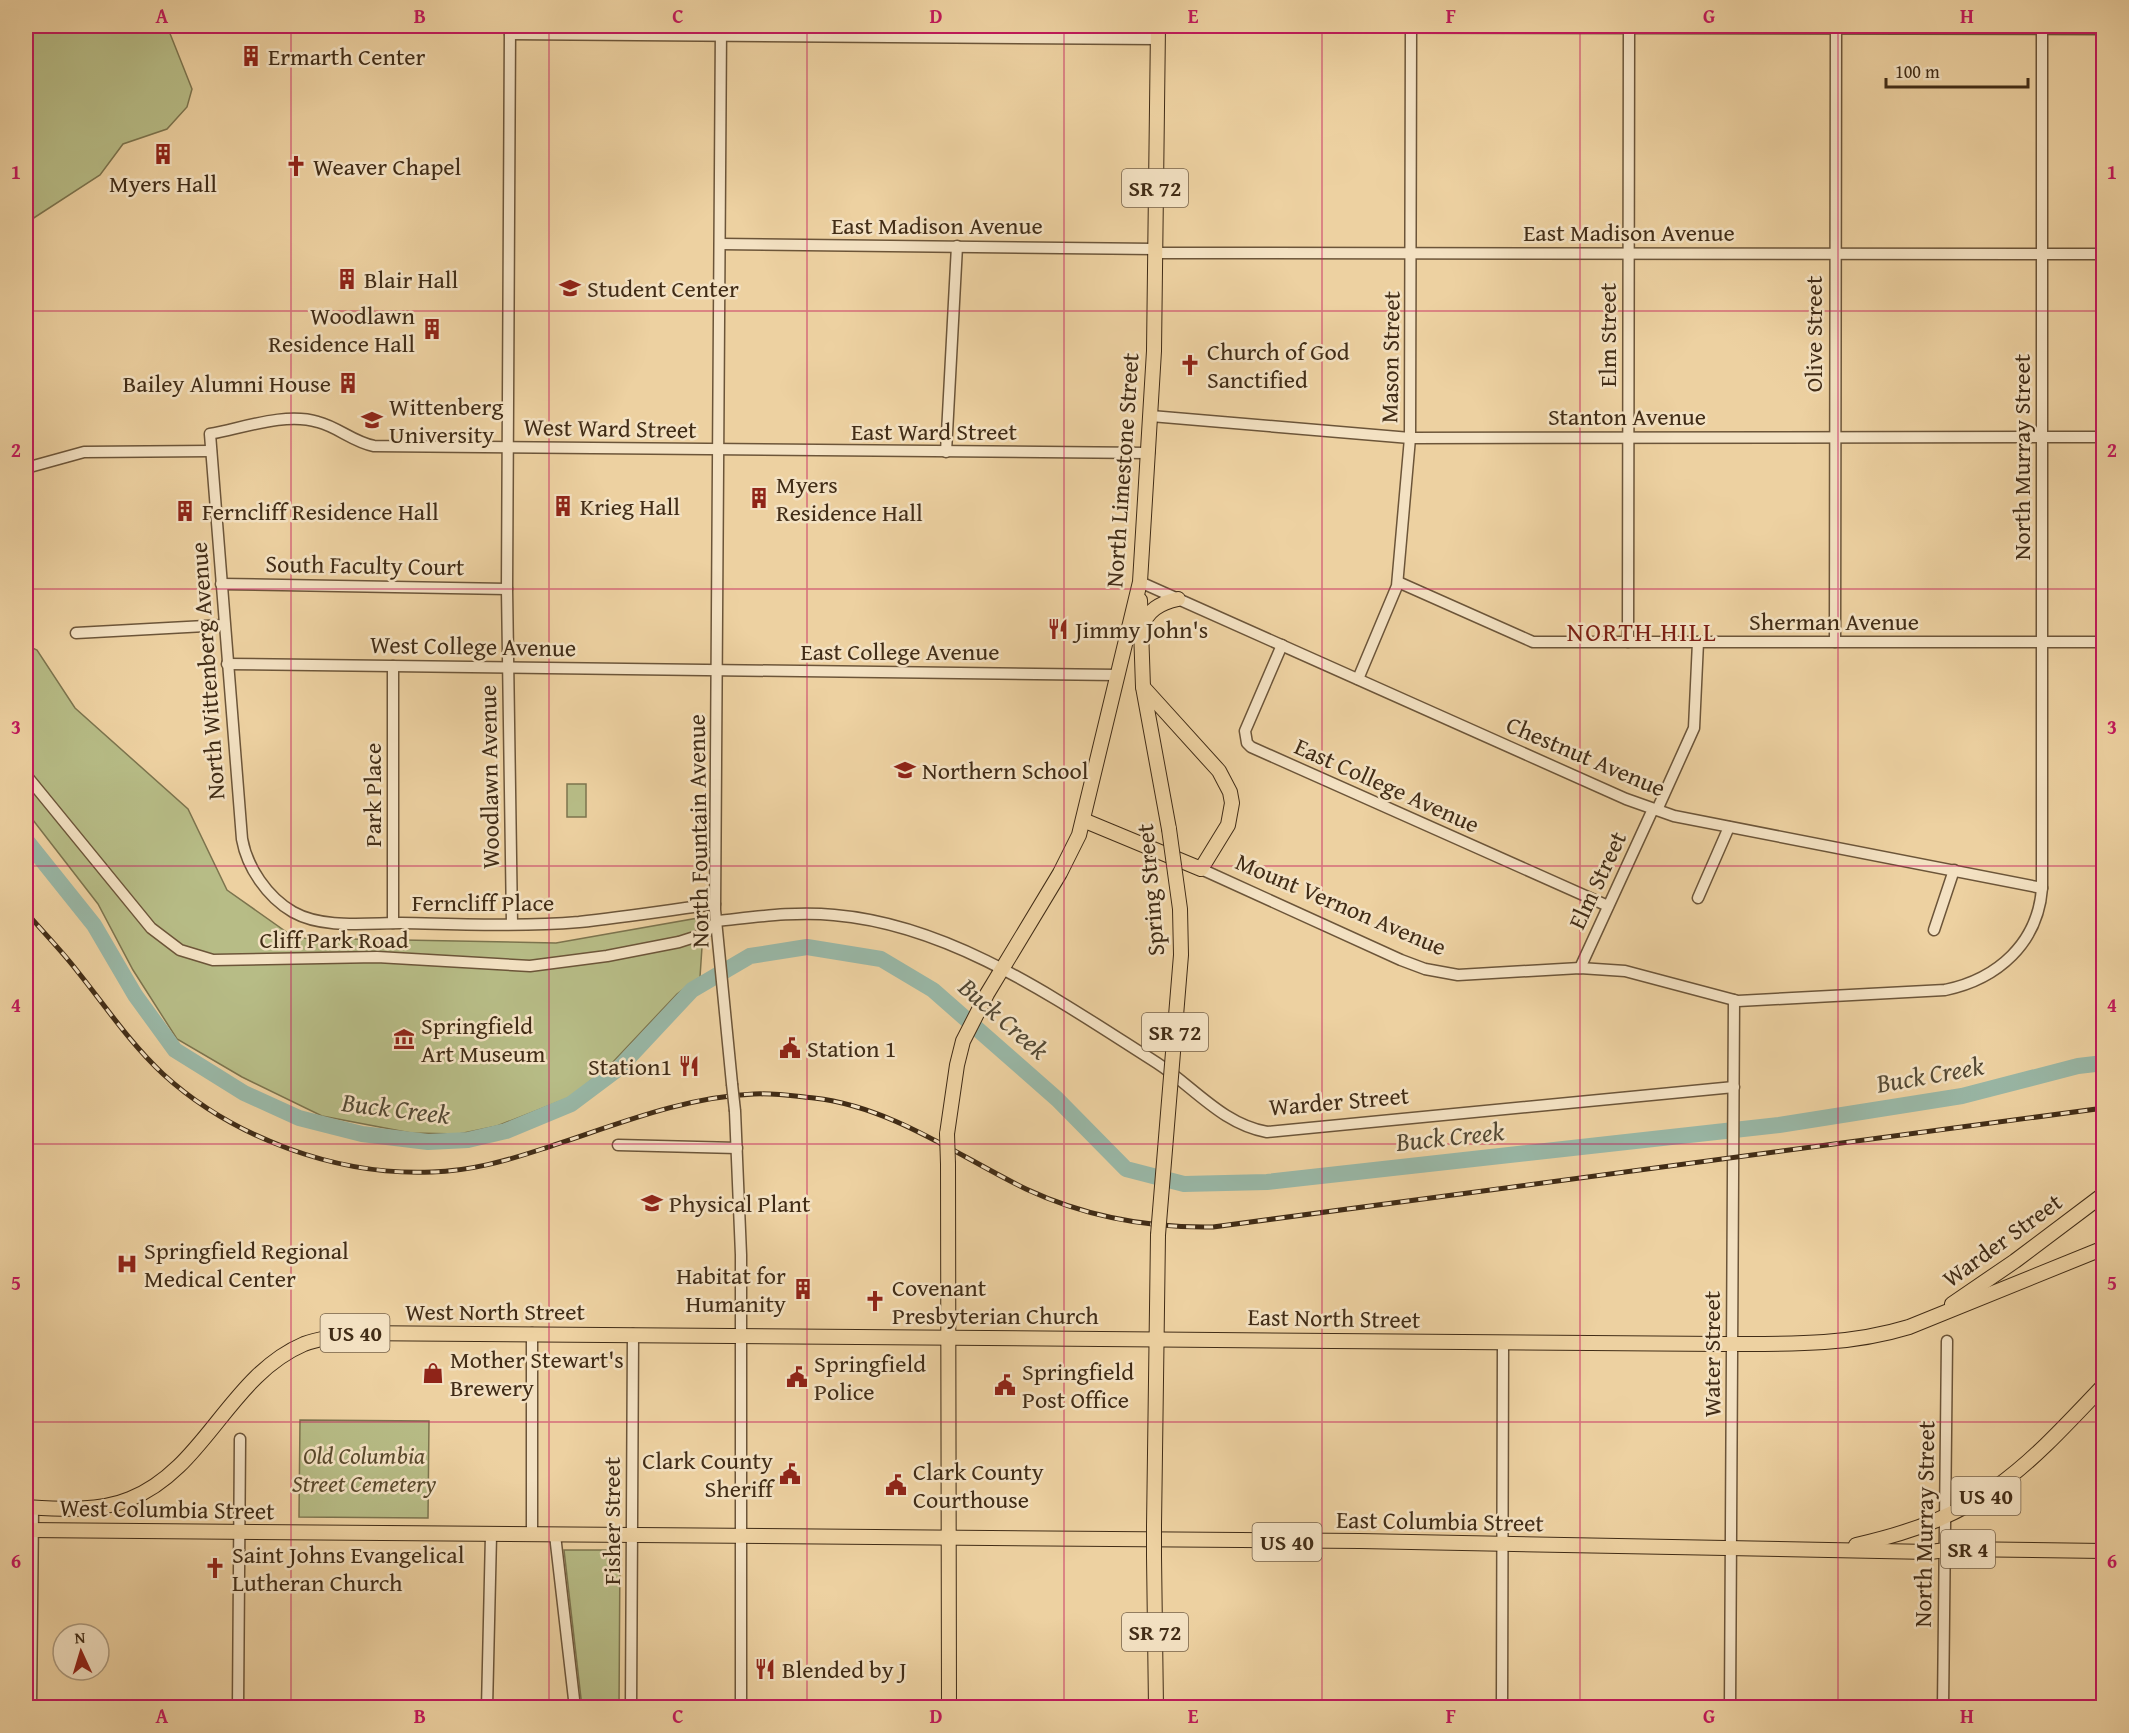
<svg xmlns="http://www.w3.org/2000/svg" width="2129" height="1733" font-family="'Gentium Book Plus',serif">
	<rect width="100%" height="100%" fill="#edd1a1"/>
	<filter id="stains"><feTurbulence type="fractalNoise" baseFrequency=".00333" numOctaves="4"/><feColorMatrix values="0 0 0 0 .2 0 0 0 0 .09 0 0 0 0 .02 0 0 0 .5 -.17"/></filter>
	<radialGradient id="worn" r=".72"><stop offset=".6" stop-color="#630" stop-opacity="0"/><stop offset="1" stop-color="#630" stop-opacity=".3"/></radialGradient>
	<g fill="#b7bc86" stroke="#7c744e" stroke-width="1.5">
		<path d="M26,26h141l25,63 -5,18 -20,22 -44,15 -23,31 -74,48z"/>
		<path d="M26,645l11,5 38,58 113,101 39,81 68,48 261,5 148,-26 -4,60 -23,17 -64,68 -42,35 -74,29 -38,8 -48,-1 -89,-17 -80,-39 -65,-38 -44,-69 -35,-66 -72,-93z"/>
		<rect x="567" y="784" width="19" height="33"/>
		<path d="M300,1420l129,1 -1,97 -129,-1z"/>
		<path d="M564,1550h56l-1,157h-37z"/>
	</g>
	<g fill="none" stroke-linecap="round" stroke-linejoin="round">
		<path stroke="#99b7a6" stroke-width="16" d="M26,840l68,85 41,70 40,55 69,43 55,25 63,16 66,8 40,-2 38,-9 65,-27 48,-36 73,-78 58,-34 57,-9 74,12 52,31 124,109 69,70 58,15 83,-2 512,-57 183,-29 116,-30 26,-3"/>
		<defs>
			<g id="minor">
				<path d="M510,26l-3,563 5,335"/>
				<path d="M721,26l-6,884 17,174"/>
				<path d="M1158,27l946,2"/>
				<path d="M510,34l648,5"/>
				<path d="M720,244l435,5"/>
				<path d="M1155,253l949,1"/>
				<path d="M1151,416l259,22 694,-1"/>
				<path d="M946,452l11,-206"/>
				<path d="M26,468l58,-16 127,-1"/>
				<path d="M1140,582l486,217 48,17 368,72"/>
				<path d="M1398,582l135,60h571"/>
				<path d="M221,584l286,5"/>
				<path d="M76,633l148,-8"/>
				<path d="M1628,642l1,-614"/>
				<path d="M1835,642l1,-616"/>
				<path d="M1282,645l-37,86 2,12 4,4 357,159"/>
				<path d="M227,664l890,11"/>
				<path d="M393,666v257"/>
				<path d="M1358,679l39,-93 13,-148 1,-412"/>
				<path d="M26,775l125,153 29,22 33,10 164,-3 153,9 77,-10 72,-14 25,-8 13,-13"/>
				<path d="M1657,810l37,-82 4,-86"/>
				<path d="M1201,869l200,91 24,9 33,6 122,-7 45,3 113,30 207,-11c53,-11 93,-47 97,-102v-862"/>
				<path d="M1698,898l31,-71"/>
				<path d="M715,904c-45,6 -90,13 -136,18 -59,5 -119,2 -178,1 -34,0 -78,6 -108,-11 -26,-15 -46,-45 -51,-73l-32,-405c33,-6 75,-22 108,-12 20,5 35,20 56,24l775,7"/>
				<path d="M717,921c39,-4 78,-10 117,-6 119,10 225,86 323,148 37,24 65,61 110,69l467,-45"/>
				<path d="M1934,930l20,-60"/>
				<path d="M1580,968l73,-159"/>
				<path d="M735,1111l6,144v453"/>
				<path d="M618,1145l119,3"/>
				<path d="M532,1333v202"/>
				<path d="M555,1535l20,173"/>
				<path d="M31,1708l2,-200"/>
				<path d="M238,1708l2,-269"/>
				<path d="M487,1708l4,-173"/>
				<path d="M631,1708l2,-374"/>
				<path d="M1502,1708l1,-365"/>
				<path d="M1730,1708l4,-708"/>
				<path d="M1943,1708l4,-367"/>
			</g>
			<g id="major">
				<path d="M1140,600l3,87 26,142"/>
				<path d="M1141,629c6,-19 19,-26 37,-30"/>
				<path d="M1083,820l118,49 27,-44 4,-22 -2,-11 -11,-21 -76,-84"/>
				<path d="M947,1134l10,-69 6,-24 24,-47 73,-121 19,-38 61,-253 14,-231 4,-325"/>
				<path d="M948,1164l1,544"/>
				<path d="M1952,1304l63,-43 89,-67"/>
				<path d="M26,1507c33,2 73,5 104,-8 75,-30 99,-123 174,-155 13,-5 30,-7 44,-11l1374,11c64,0 125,2 187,-17l195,-79"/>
				<path d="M1154,1526l4,-291"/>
				<path d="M26,1530l1334,11 570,11 24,-3 150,2"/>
				<path d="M1856,1545c124,-28 164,-71 248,-160"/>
				<path d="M1154,1556l2,152"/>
			</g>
		</defs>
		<use href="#minor" stroke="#6c5539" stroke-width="13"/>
		<use href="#major" stroke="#412c16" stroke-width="16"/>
		<use href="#minor" stroke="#f3e1c2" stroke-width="10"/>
		<use href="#major" stroke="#edd1a1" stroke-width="14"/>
		<defs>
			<path id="rail" d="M26,912c17,20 36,39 52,60 28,35 52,71 85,102 70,64 174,102 269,98 38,-1 74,-11 110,-23 69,-22 139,-52 212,-55 19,-1 40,2 60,4 78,9 144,58 212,91 60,28 122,39 187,38l891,-119"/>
		</defs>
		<use href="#rail" stroke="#412c16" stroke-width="5"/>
		<use href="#rail" stroke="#f3e1c2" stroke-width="3" stroke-dasharray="9" stroke-linecap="butt"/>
		<defs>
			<path id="minor-bridge" d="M732,1084l3,27"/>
			<g id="major-bridge">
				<path d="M947,1134l1,30"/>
				<path d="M1158,1235l23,-280 -1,-46 -11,-80"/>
				<path d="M1154,1556v-30"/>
			</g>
		</defs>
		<use href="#minor-bridge" stroke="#6c5539" stroke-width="13" stroke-linecap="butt"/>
		<use href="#major-bridge" stroke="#412c16" stroke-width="16" stroke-linecap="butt"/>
		<use href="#minor-bridge" stroke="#f3e1c2" stroke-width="10"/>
		<use href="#major-bridge" stroke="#edd1a1" stroke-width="14"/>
	</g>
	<path fill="none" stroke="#c2185b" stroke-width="1.5" stroke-opacity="0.55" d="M291,26v1682M549,26v1682M807,26v1682M1064,26v1682M1322,26v1682M1580,26v1682M1838,26v1682M26,311h2078M26,589h2078M26,866h2078M26,1144h2078M26,1422h2078"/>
	<defs>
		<symbol id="building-bare" viewBox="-9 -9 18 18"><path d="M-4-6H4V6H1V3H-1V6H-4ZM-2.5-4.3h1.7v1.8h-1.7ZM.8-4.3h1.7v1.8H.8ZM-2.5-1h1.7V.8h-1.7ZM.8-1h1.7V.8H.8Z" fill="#8f2418" stroke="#f3e1c2" stroke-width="2.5" paint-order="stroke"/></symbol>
		<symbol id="church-bare" viewBox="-9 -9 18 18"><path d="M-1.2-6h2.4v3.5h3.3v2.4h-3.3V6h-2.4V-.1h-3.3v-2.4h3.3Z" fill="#8f2418" stroke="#f3e1c2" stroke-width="2.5" paint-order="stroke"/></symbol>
		<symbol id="university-bare" viewBox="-9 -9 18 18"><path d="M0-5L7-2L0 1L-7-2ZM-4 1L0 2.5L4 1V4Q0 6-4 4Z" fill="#8f2418" stroke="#f3e1c2" stroke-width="2.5" paint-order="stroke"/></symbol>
		<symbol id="restaurant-bare" viewBox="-9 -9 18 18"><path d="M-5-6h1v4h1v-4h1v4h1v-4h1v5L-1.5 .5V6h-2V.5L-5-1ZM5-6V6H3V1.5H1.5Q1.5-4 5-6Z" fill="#8f2418" stroke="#f3e1c2" stroke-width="2.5" paint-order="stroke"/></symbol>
		<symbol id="school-bare" viewBox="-9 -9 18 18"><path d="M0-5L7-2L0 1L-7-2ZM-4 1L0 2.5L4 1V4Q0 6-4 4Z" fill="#8f2418" stroke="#f3e1c2" stroke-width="2.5" paint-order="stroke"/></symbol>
		<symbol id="museum-bare" viewBox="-9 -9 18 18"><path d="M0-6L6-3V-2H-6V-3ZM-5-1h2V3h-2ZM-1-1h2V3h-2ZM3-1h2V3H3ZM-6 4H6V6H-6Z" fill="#8f2418" stroke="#f3e1c2" stroke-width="2.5" paint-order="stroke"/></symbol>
		<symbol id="civic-bare" viewBox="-9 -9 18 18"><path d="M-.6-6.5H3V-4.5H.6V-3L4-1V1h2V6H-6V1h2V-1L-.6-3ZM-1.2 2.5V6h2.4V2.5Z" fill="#8f2418" stroke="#f3e1c2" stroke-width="2.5" paint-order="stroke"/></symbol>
		<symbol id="hospital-bare" viewBox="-9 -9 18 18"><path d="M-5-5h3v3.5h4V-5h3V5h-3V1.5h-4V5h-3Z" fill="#8f2418" stroke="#f3e1c2" stroke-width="2.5" paint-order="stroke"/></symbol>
		<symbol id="shop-bare" viewBox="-9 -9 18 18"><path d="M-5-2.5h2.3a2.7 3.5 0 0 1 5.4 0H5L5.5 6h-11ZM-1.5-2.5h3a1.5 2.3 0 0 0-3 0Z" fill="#8f2418" stroke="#f3e1c2" stroke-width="2.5" paint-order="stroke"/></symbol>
	</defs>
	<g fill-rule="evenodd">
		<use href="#building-bare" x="236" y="41" width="30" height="30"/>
		<use href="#building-bare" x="148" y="139" width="30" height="30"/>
		<use href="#church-bare" x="281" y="151" width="30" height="30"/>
		<use href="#building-bare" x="332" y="264" width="30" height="30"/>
		<use href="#university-bare" x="555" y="273" width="30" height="30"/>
		<use href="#building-bare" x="417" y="314" width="30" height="30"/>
		<use href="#church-bare" x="1175" y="350" width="30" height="30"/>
		<use href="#building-bare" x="333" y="368" width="30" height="30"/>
		<use href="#university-bare" x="357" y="405" width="30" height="30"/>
		<use href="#building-bare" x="744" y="483" width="30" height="30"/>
		<use href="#building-bare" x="548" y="491" width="30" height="30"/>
		<use href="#building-bare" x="170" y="496" width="30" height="30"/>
		<use href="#restaurant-bare" x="1043" y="614" width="30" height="30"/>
		<use href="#school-bare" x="890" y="755" width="30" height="30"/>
		<use href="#museum-bare" x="389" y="1024" width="30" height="30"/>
		<use href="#civic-bare" x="775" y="1033" width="30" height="30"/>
		<use href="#restaurant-bare" x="674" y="1051" width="30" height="30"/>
		<use href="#university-bare" x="637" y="1188" width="30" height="30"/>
		<use href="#hospital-bare" x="112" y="1249" width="30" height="30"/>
		<use href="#building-bare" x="788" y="1274" width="30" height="30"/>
		<use href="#church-bare" x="860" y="1286" width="30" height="30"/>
		<use href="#shop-bare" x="418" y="1358" width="30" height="30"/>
		<use href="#civic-bare" x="782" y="1362" width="30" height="30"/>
		<use href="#civic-bare" x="990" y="1370" width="30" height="30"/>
		<use href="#civic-bare" x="775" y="1459" width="30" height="30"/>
		<use href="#civic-bare" x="881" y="1470" width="30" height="30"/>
		<use href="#church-bare" x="200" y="1553" width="30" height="30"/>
		<use href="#restaurant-bare" x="750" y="1654" width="30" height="30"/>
	</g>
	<g text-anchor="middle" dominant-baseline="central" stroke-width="5" stroke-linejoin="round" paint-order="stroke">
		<g fill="#f3e1c2" stroke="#76624a" stroke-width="1.5">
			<rect x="1122" y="169" width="66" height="38" rx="4.5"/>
			<rect x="1142" y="1013" width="66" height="38" rx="4.5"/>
			<rect x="320.5" y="1314" width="69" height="38" rx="4.5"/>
			<rect x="1951.5" y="1477" width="69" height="38" rx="4.5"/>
			<rect x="1252.5" y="1523" width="69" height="38" rx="4.5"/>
			<rect x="1941" y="1530" width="54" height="38" rx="4.5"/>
			<rect x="1122" y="1613" width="66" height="38" rx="4.5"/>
		</g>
		<g font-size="22" font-weight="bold" fill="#412c16">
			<text x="1155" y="188">SR 72</text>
			<text x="1175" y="1032">SR 72</text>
			<text x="355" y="1333">US 40</text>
			<text x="1986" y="1496">US 40</text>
			<text x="1287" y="1542">US 40</text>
			<text x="1968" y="1549">SR 4</text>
			<text x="1155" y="1632">SR 72</text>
		</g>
		<g font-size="24" fill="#412c16" stroke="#f3e1c2" text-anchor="start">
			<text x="268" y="56">Ermarth Center</text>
			<text x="313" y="166">Weaver Chapel</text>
			<text x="163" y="183" text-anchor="middle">Myers Hall</text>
			<text x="364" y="279">Blair Hall</text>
			<text x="587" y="288">Student Center</text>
			<text x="415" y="315" text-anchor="end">Woodlawn<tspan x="415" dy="28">Residence Hall</tspan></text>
			<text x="1207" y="351">Church of God<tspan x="1207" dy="28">Sanctified</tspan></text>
			<text x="331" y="383" text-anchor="end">Bailey Alumni House</text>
			<text x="389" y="406">Wittenberg<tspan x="389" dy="28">University</tspan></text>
			<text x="776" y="484">Myers<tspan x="776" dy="28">Residence Hall</tspan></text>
			<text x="580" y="506">Krieg Hall</text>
			<text x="202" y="511">Ferncliff Residence Hall</text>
			<text x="1075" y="629">Jimmy John's</text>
			<text x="922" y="770">Northern School</text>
			<text x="421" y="1025">Springfield<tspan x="421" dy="28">Art Museum</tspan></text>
			<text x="807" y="1048">Station 1</text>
			<text x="672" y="1066" text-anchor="end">Station1</text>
			<text x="669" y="1203">Physical Plant</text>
			<text x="144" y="1250">Springfield Regional<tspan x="144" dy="28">Medical Center</tspan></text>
			<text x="786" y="1275" text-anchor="end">Habitat for<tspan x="786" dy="28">Humanity</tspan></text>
			<text x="892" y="1287">Covenant<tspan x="892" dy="28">Presbyterian Church</tspan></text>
			<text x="450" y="1359">Mother Stewart's<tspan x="450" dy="28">Brewery</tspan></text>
			<text x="814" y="1363">Springfield<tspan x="814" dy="28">Police</tspan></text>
			<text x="1022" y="1371">Springfield<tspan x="1022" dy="28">Post Office</tspan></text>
			<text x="773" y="1460" text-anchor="end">Clark County<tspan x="773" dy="28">Sheriff</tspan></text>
			<text x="913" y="1471">Clark County<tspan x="913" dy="28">Courthouse</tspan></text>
			<text x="232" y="1554">Saint Johns Evangelical<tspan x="232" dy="28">Lutheran Church</tspan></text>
			<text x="782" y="1669">Blended by J</text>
		</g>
		<g font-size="24" fill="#412c16" stroke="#f3e1c2">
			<text x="937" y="225">East Madison Avenue</text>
			<text x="1629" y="232">East Madison Avenue</text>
			<text transform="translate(1813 334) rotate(-90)">Olive Street</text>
			<text transform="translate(1607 335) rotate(-90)">Elm Street</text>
			<text transform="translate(1390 357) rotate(-89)">Mason Street</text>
			<text x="1627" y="416">Stanton Avenue</text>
			<text transform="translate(610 428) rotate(1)">West Ward Street</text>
			<text x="934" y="431">East Ward Street</text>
			<text transform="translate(2021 457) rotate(-90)">North Murray Street</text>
			<text transform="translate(1122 470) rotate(-86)">North Limestone Street</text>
			<text transform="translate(365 565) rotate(1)">South Faculty Court</text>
			<text x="1834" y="621">Sherman Avenue</text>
			<text transform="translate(473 646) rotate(1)">West College Avenue</text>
			<text x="900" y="651">East College Avenue</text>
			<text transform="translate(207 671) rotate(-94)">North Wittenberg Avenue</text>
			<text transform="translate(1586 756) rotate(23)">Chestnut Avenue</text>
			<text transform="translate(489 777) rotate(-91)">Woodlawn Avenue</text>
			<text transform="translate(1387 785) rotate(24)">East College Avenue</text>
			<text transform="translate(372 795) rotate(-90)">Park Place</text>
			<text transform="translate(698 831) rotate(-91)">North Fountain Avenue</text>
			<text transform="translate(1597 880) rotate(-65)">Elm Street</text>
			<text transform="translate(1150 890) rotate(-95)">Spring Street</text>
			<text x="483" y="902">Ferncliff Place</text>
			<text transform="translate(1341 904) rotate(23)">Mount Vernon Avenue</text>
			<text x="334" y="939">Cliff Park Road</text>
			<text transform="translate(1339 1101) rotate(-5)">Warder Street</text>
			<text transform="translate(2002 1240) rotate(-36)">Warder Street</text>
			<text x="495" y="1311">West North Street</text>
			<text transform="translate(1334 1318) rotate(1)">East North Street</text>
			<text transform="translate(1711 1354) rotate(-90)">Water Street</text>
			<text transform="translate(167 1509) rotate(1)">West Columbia Street</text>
			<text transform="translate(611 1521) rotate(-90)">Fisher Street</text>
			<text transform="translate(1440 1521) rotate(1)">East Columbia Street</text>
			<text transform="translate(1924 1524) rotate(-89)">North Murray Street</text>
		</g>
		<g font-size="24" font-style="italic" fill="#59492c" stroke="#f3e1c2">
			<text x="364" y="1455">Old Columbia<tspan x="364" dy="28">Street Cemetery</tspan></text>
		</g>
		<g font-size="26" letter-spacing="1.5" fill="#7a1f14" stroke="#f3e1c2">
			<text x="1642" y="631">NORTH HILL</text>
		</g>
		<g font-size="26" font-style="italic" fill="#534833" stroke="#f3e1c2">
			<text transform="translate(1004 1018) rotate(41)">Buck Creek</text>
			<text transform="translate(1930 1074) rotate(-10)">Buck Creek</text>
			<text transform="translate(396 1108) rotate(7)">Buck Creek</text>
			<text transform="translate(1450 1136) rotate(-6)">Buck Creek</text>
		</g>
	</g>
	<rect width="2129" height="1733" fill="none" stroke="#edd1a1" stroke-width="66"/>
	<g transform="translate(81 1652) rotate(356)"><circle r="28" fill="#f3e1c2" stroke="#ac997d" stroke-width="1.5"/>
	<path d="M0-4.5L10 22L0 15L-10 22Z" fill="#8f2418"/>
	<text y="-9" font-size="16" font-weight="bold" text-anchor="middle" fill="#412c16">N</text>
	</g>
	<path d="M1886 78v9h142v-9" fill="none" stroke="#412c16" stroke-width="3"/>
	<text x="1895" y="78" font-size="18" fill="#412c16" stroke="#f3e1c2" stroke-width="4.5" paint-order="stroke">100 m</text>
	<rect x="33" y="33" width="2063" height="1667" fill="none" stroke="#c2185b" stroke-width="2"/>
	<g font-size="20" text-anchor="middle" font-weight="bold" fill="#c2185b">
		<text x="162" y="23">A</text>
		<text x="420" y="23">B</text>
		<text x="678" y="23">C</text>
		<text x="936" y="23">D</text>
		<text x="1193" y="23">E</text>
		<text x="1451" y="23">F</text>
		<text x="1709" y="23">G</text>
		<text x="1967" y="23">H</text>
		<text x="16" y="179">1</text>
		<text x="2112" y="179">1</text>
		<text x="16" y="457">2</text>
		<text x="2112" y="457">2</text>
		<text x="16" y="734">3</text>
		<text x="2112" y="734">3</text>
		<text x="16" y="1012">4</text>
		<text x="2112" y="1012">4</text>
		<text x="16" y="1290">5</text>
		<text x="2112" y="1290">5</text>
		<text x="16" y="1568">6</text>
		<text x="2112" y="1568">6</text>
		<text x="162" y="1723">A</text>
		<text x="420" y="1723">B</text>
		<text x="678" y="1723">C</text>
		<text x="936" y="1723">D</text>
		<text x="1193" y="1723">E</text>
		<text x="1451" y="1723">F</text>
		<text x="1709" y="1723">G</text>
		<text x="1967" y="1723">H</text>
	</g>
	<rect width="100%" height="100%" filter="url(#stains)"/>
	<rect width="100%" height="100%" fill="url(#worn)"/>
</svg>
